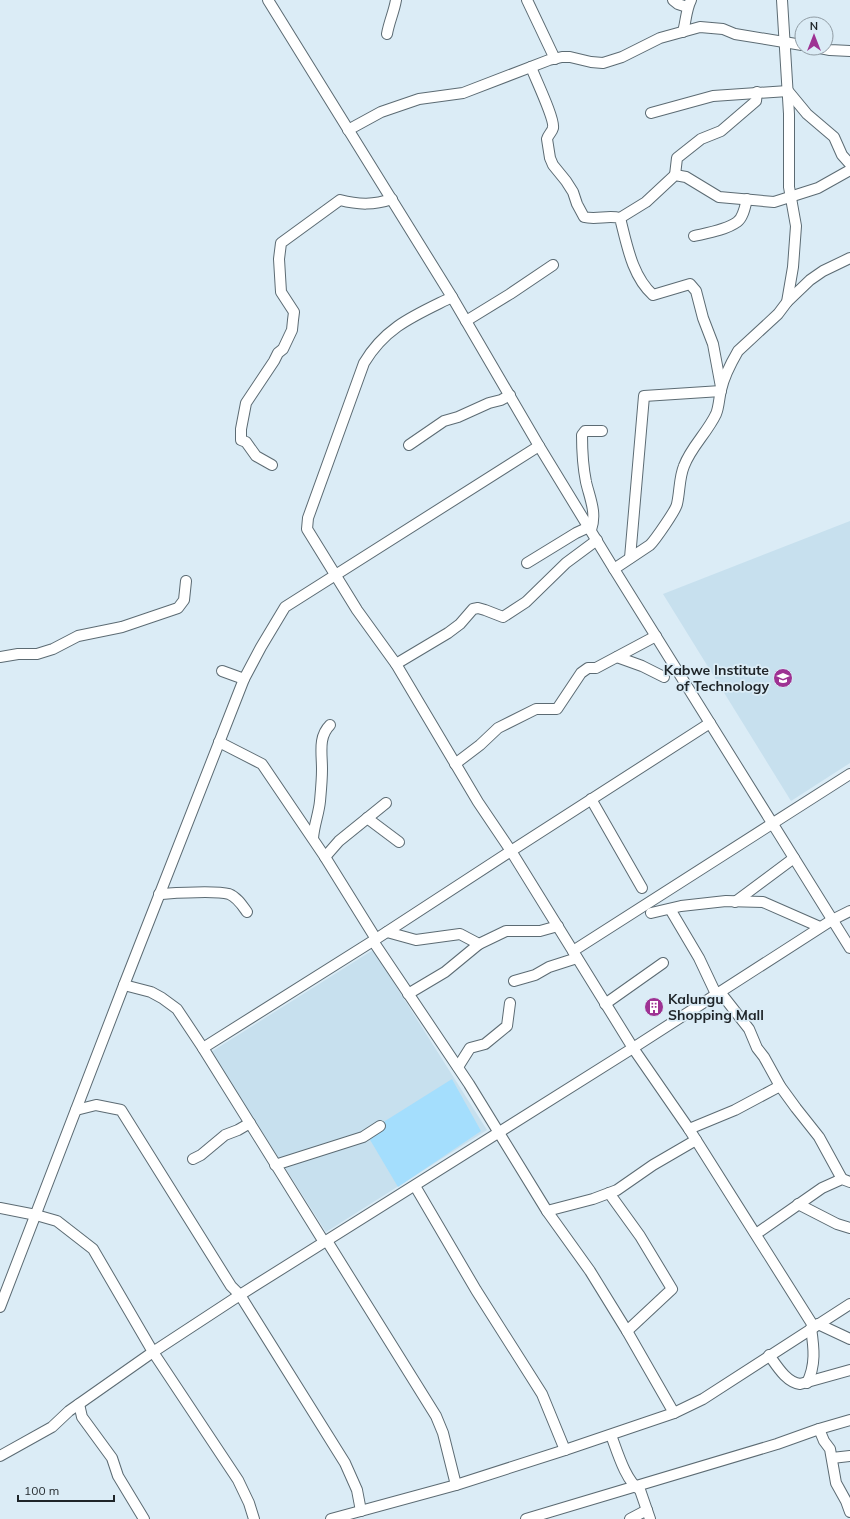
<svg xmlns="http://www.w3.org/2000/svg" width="850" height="1519" font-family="Mulish,sans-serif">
	<rect width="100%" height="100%" fill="#dbecf6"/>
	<g fill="#c7e0ee">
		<path d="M850,521v242l-59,38 -128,-207z"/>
		<path d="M373,950l114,180 -161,102 -115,-180z"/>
	</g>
	<path fill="#a4defd" d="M452,1079l29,52 -83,56 -32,-54z"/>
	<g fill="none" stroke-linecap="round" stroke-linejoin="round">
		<defs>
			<g id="minor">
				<path d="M268,0l184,297 87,149 75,123 236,379"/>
				<path d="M527,0l28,59"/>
				<path d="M673,0l5,4 9,3"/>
				<path d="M683,32c3,-11 3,-22 8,-32"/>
				<path d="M387,34c2,-12 7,-22 9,-34"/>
				<path d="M820,48l10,2 20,1"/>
				<path d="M531,67c4,11 24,52 22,61 -1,4 -5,7 -6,11l3,19 3,7 13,16 7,11 4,12 7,13c12,3 24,-2 36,1 7,27 12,58 33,77l37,-11 6,7 7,27 10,26 8,43"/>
				<path d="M651,113l62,-17 75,-5 19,23 27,23 8,18 8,9"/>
				<path d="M348,130l33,-18 38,-13 44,-6 86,-33 13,-3h8l21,5 12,1 19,-6 38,-19 40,-11 23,2 12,5 67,11"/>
				<path d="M675,175l2,-17 24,-19 20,-8 35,-30 1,-9"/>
				<path d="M620,218l26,-16 29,-27 11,2 33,20 55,5 44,-14 32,-18"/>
				<path d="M694,236c13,-3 32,-6 43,-14 6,-4 8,-15 10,-23"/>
				<path d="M452,297c-36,18 -66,29 -88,66l-56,155 -1,11 50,81 39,54 82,138 33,49 122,197 56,81 125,198"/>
				<path d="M787,302l23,-22 13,-9 27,-13"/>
				<path d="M466,321l44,-27 43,-29"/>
				<path d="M409,445l35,-24 14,-4 31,-14 12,-3 9,-5"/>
				<path d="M272,465l-16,-9 -10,-14 -5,-2v-11l5,-26 28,-42 4,-8 5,-4 9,-19 1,-10 1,-8 -13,-20 -2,-33 2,-16 59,-43c19,5 34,5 52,-1"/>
				<path d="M591,530c6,-17 -1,-31 -5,-48 -3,-15 -4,-31 -4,-47l3,-4h17"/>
				<path d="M630,558l14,-162 77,-5"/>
				<path d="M527,563l49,-30 13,-6"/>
				<path d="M614,569l36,-24c5,-5 26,-35 27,-41 3,-13 2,-26 7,-38 7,-19 23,-33 32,-52 3,-7 3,-16 5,-24 3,-14 10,-27 17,-39l40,-37 9,-12 6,-35 3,-41 -7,-39v-73l-7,-114"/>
				<path d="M0,657l18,-3h19l16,-5 25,-13 44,-9 56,-19 6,-8 2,-19"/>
				<path d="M617,657l25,9 22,11"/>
				<path d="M396,664l52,-31 12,-9 13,-15 5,-1 7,2 18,7 23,-15 40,-39 31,-23"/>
				<path d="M222,671l22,8"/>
				<path d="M219,742l43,22 63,93 51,82"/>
				<path d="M455,764l25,-19 18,-17 38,-19h21l24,-36 7,-5h8l60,-32"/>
				<path d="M591,799l51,89"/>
				<path d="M367,818l32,24"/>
				<path d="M313,838c1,-13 6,-25 7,-37 1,-11 2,-21 2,-32 0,-16 -4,-32 8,-44"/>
				<path d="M325,857l14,-16 47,-38"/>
				<path d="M159,894c17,-1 56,-4 70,0 8,3 13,11 18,18"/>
				<path d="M735,902l59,-44"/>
				<path d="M670,909l29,49 17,36"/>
				<path d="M651,913l30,-7 45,-5 37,1 57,25"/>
				<path d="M387,932l29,8 44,-6 19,10 27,-13h34l18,-5"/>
				<path d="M373,941l96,143 78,127 43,60 37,60 47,82"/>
				<path d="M573,951l277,-177"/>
				<path d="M514,981l21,-6 14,-8 28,-9"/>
				<path d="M124,985l27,7 11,6 15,11 26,39 121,194"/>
				<path d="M720,992l29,37 8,19 7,9 16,29 16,22 23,29 23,42"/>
				<path d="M408,994l37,-22 34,-28"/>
				<path d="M605,1004l58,-41"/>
				<path d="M203,1048l173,-109 135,-88 199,-128"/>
				<path d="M458,1067l12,-19 15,-4 22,-18 3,-23"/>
				<path d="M76,1110l20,-5 25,5 110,176 9,9 105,168 12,27 4,21"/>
				<path d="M689,1129l46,-19 45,-24"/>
				<path d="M193,1159l8,-4 24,-20 13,-5 12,-7"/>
				<path d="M275,1165l88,-28 17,-11"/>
				<path d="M415,1186l61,104 66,104 23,56"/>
				<path d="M609,1193l31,43 32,53 -45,42"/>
				<path d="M798,1204l39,20 13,4"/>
				<path d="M0,1208l36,7 21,6 36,28 60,103 85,128 11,23 5,16"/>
				<path d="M547,1211l46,-12 24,-9 36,-25 43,-25"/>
				<path d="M756,1234l66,-46 20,-9 8,3"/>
				<path d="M327,1241l109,175 7,17 13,52"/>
				<path d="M0,1307l124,-322 120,-306 17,-32 24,-40 254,-161"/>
				<path d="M818,1324l32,15"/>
				<path d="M769,1355c8,11 17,27 31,29l50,-14"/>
				<path d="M807,1383c9,-18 7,-35 4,-55"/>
				<path d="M79,1404l3,13 30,41 6,18 26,43"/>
				<path d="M819,1429l5,12 6,8 6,34 10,18 4,11"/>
				<path d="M611,1435c6,16 15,47 29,55l10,29"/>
				<path d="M0,1456l52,-29 17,-16 84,-59 87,-57 393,-247 199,-128 18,-9"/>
				<path d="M832,1458l18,-2"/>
				<path d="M331,1519l125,-34 109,-35 109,-37 29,-14 147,-95"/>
				<path d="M526,1519l251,-75 42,-15 31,-9"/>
				<path d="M630,1519l17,-9"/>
			</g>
		</defs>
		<use href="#minor" stroke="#5c6b73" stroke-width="12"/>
		<use href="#minor" stroke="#fff" stroke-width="10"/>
	</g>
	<defs>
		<symbol id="school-disc" viewBox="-11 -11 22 22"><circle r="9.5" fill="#9e3293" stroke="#dbecf6"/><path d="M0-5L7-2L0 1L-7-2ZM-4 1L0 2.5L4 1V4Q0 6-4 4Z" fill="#fff"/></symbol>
		<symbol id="building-disc" viewBox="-11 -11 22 22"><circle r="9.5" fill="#9e3293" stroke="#dbecf6"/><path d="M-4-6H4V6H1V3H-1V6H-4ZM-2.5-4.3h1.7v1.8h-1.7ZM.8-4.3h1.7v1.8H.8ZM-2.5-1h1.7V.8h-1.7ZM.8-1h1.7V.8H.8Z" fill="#fff"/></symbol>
	</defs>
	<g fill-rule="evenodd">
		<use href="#school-disc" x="772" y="667" width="22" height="22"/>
		<use href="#building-disc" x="643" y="996" width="22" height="22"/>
	</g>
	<g text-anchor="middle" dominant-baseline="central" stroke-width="3.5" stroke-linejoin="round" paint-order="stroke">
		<g font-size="14" font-weight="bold" fill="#1f2529" stroke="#dbecf6" text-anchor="end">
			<text x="769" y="670">Kabwe Institute<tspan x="769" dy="16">of Technology</tspan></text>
			<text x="668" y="999" text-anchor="start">Kalungu<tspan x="668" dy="16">Shopping Mall</tspan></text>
		</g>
	</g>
	<g transform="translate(814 36)"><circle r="19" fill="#dbecf6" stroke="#909ca4"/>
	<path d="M0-3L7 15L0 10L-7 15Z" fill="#9e3293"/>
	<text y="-6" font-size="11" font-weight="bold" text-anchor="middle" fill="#1f2529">N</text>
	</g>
	<path d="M18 1495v6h96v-6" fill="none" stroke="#1f2529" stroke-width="2"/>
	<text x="24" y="1495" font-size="12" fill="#1f2529" stroke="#dbecf6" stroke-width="3" paint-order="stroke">100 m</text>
</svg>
